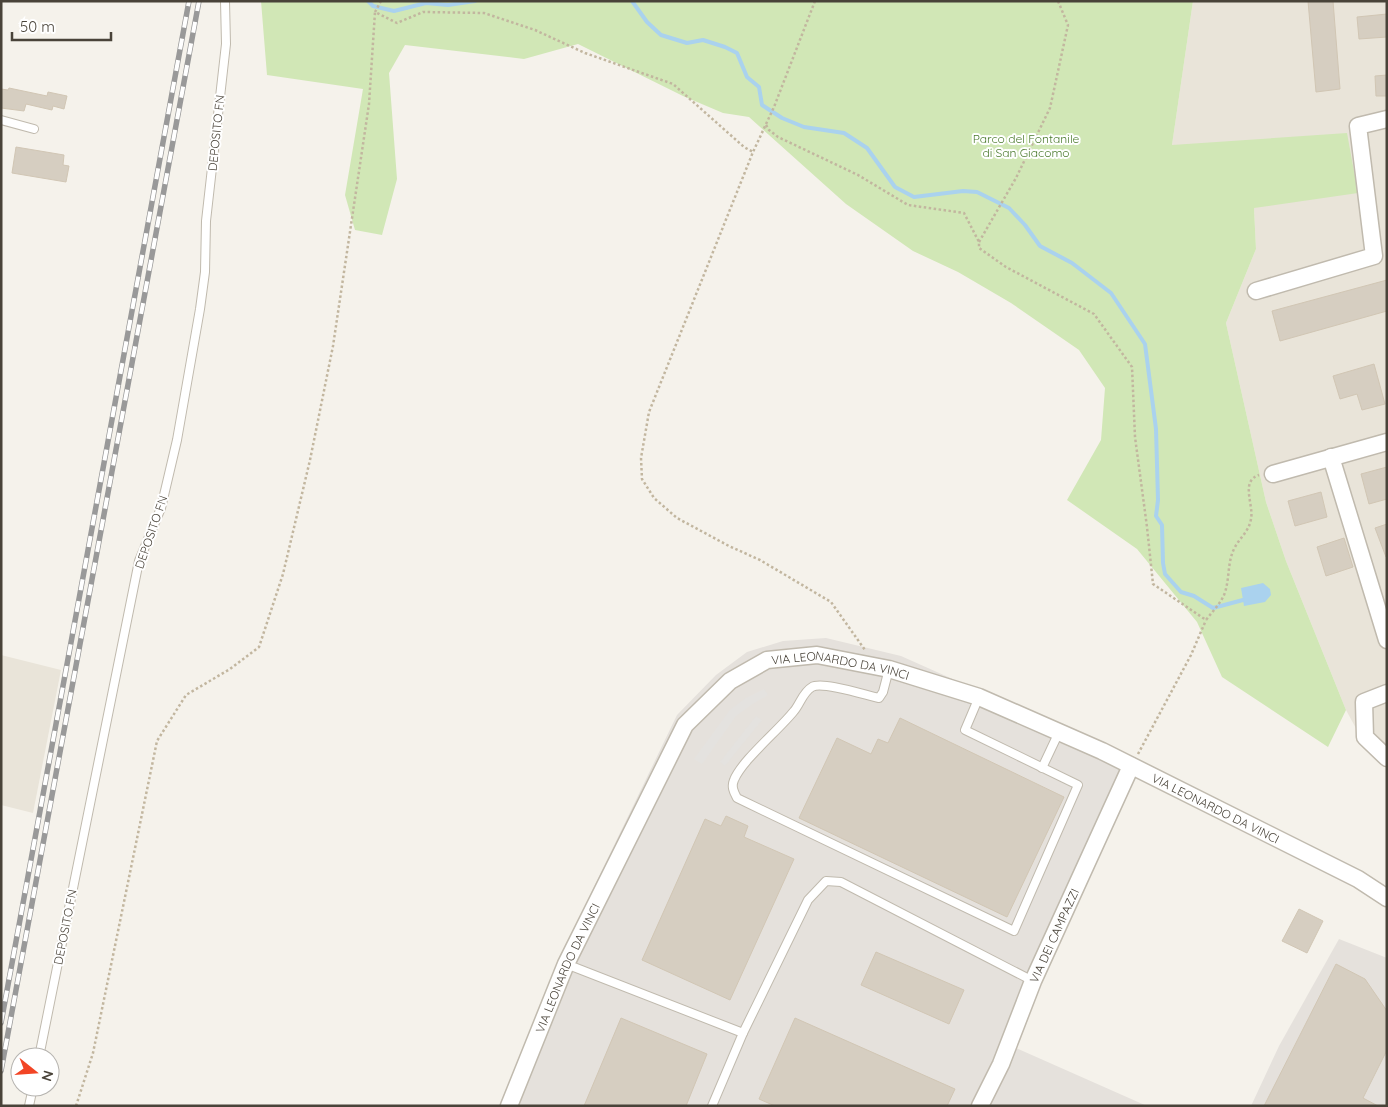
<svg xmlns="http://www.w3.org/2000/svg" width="1388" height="1107" font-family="Quicksand,sans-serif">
	<rect width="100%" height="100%" fill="#f5f2eb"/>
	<g fill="#e9e4d9">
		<path d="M1193,1h194v765l-23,-23 -18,-33 -60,-149 -20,-59 -40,-179 30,-74 -2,-41 -82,-63z"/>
		<path d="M1,655l60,15 -28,143 -32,-8z"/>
	</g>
	<g fill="#e5e1dc">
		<path d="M826,638l75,18 228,102 -113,290 131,58h-648l63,-153 115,-238 39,-40 31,-23 36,-11z"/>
		<path d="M1339,939l48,19v148h-136l28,-60z"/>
	</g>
	<path fill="#d1e7b6" d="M261,1h932l-21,144 175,-12 11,60 -104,15 2,41 -30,74 40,179 20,59 60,149 -18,37 -106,-70 -25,-55 -60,-73 -70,-49 34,-60 4,-52 -26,-38 -68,-47 -53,-31 -45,-21 -67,-47 -97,-87 -26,-4 -40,-17 -105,-52 -54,15 -119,-14 -16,28 8,106 -15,56 -27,-5 -10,-35 18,-106 -96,-14z"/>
	<g fill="#e4e2df">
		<path d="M764,689l4,6 -17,10 -15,11 -34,48 -8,-5 36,-49 16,-12z"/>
		<path d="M756,716l6,4 -37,46 -5,-4z"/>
	</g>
	<path fill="#aad2ee" d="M1263,583l7,6 1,6 -6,7 -21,4 -3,-18z"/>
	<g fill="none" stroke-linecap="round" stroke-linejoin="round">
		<g stroke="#aad2ee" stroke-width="4">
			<path d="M368,1l5,5 21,5 32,-8 22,2 27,-4"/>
			<path d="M632,1l15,21 14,13 26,8 16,-3 22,7 12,6 10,24 12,10 3,18 20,13 22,9 40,6 23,15 28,39 19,10 49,-6 14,1 32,16 16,17 15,21 32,17 39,30 34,51 11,85 2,71 -2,16 6,9 1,38 2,11 16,18 13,4 19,12 30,-8"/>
		</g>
	</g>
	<g fill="#d6cec1" stroke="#d1c6b4">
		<path d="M1308,1h25l7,88 -24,3z"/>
		<path d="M1387,14v23l-28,2 -2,-22z"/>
		<path d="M1387,75v21h-11l-1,-20z"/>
		<path d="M9,88l38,8 1,-4 19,4 -3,13 -11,-3 -1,4 -26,-6 -2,7 -23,-3v-19l7,1z"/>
		<path d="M16,147l48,8 -1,10 6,1 -3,16 -54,-9z"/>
		<path d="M1387,280v31l-107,30 -8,-30z"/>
		<path d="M1374,364l11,40 -23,6 -5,-16 -17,5 -7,-23z"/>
		<path d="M1387,467v32l-18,5 -8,-30z"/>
		<path d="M1321,492l6,25 -32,9 -7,-25z"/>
		<path d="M1387,524v33h-1l-11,-29z"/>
		<path d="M1344,538l9,29 -27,9 -9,-29z"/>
		<path d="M900,718l164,79 -57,120 -208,-99 38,-80 34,16 7,-15 10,4z"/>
		<path d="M726,816l22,10 -4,11 50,22 -64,141 -88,-40 63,-141 16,7z"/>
		<path d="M1299,909l24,12 -16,32 -25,-12z"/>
		<path d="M876,952l88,38 -15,34 -88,-39z"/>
		<path d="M1336,964l29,15 22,32v39l-24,48 15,8h-114z"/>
		<path d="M621,1018l86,36 -21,52h-102z"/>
		<path d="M795,1018l160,71 -8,17h-172l-16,-7z"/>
	</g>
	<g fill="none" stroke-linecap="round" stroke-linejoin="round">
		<defs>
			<g id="service">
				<path d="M1,120l33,9"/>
				<path d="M889,669l-6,23 -4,6c-14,-3 -57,-17 -67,-11 -9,5 -12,17 -18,24 -15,19 -52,49 -60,69 -3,7 0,12 3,18l277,133 64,-146 -113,-55 14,-33"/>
				<path d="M1042,768l17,-36"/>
				<path d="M566,964l177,69 -31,73"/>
				<path d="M743,1033l65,-133 18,-19 15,1 192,99"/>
				<path d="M39,1057l100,-496 22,-53 16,-68 23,-131 5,-37 1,-51 20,-177 -1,-43"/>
				<path d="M29,1106l4,-19"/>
			</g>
			<g id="minor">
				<path d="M1256,291l118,-35 -16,-130 29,-7"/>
				<path d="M1331,457l56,183"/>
				<path d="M1273,474l114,-32"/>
				<path d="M1387,693l-23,9 1,35 22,21"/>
				<path id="s1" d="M509,1106l57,-142 119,-239 45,-44 37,-21 50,-5 72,14 90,28 123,54 256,128 29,19"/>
				<path id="s2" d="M980,1106l21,-42 32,-83 98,-215"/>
			</g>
		</defs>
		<use href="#service" stroke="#c0baae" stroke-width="10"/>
		<use href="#minor" stroke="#c0baae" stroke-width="19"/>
		<g stroke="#c2b69f" stroke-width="2.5" stroke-dasharray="2.5 2.5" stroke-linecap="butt">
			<path d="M381,1l-6,11 22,11 26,-11 61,1 51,17 50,23 88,31 71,63 9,5"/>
			<path d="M815,1l-41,106 -21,45 -104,260 -8,46 1,21 12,19 23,20 52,28 31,14 71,42 34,48"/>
			<path d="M766,125l3,5 9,7 80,38 50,30 56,8 15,29v6l27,19 88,47 38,53 3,70 12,90 6,57 53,36c6,-8 14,-16 18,-25 6,-15 3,-32 10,-46 5,-11 15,-17 17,-30 3,-14 -11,-38 8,-44"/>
			<path d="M979,242l37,-64 34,-70 18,-83 -10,-24"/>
			<path d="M1138,754l53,-99 15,-35"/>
			<path d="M76,1106l17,-53 64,-312 29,-46 44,-26 29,-22 24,-73 27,-114 23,-114 36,-242 6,-92"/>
		</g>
		<use href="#service" stroke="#fff" stroke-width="8"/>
		<use href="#minor" stroke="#fff" stroke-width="16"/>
		<defs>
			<g id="rail">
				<path d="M1,1023l188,-1022"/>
				<path d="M1,1071l198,-1070"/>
			</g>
		</defs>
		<use href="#rail" stroke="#999" stroke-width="5.5"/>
		<use href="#rail" stroke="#fff" stroke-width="4" stroke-dasharray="11" stroke-linecap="butt"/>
	</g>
	<g text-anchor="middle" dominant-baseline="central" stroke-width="4" stroke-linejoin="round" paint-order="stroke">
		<g font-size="12" fill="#494339" stroke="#fff">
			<text transform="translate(216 133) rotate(-84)">DEPOSITO FN</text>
			<text transform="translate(151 532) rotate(-71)">DEPOSITO FN</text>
			<text stroke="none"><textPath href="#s1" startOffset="600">VIA LEONARDO DA VINCI</textPath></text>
			<text stroke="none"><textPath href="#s1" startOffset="1005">VIA LEONARDO DA VINCI</textPath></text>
			<text transform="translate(65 927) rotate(-79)">DEPOSITO FN</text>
			<text stroke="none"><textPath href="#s2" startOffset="186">VIA DEI CAMPAZZI</textPath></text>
			<text stroke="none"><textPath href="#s1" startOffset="150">VIA LEONARDO DA VINCI</textPath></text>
		</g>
		<g font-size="12" fill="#4a7a2d" stroke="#fff">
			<text x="1026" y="138">Parco del Fontanile<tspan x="1026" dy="14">di San Giacomo</tspan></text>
		</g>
	</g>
	<rect width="1388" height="1107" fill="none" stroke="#494339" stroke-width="5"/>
	<g transform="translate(35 1072) rotate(107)"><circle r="24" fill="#ffffff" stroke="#b6b4b0"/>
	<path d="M0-4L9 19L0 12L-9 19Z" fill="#f24525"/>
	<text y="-8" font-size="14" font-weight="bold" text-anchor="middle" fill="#494339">N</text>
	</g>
	<path d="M12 32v8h99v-8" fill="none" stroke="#494339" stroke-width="2.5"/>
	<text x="20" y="32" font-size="15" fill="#494339" stroke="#ffffff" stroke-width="4" paint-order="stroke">50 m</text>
</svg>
